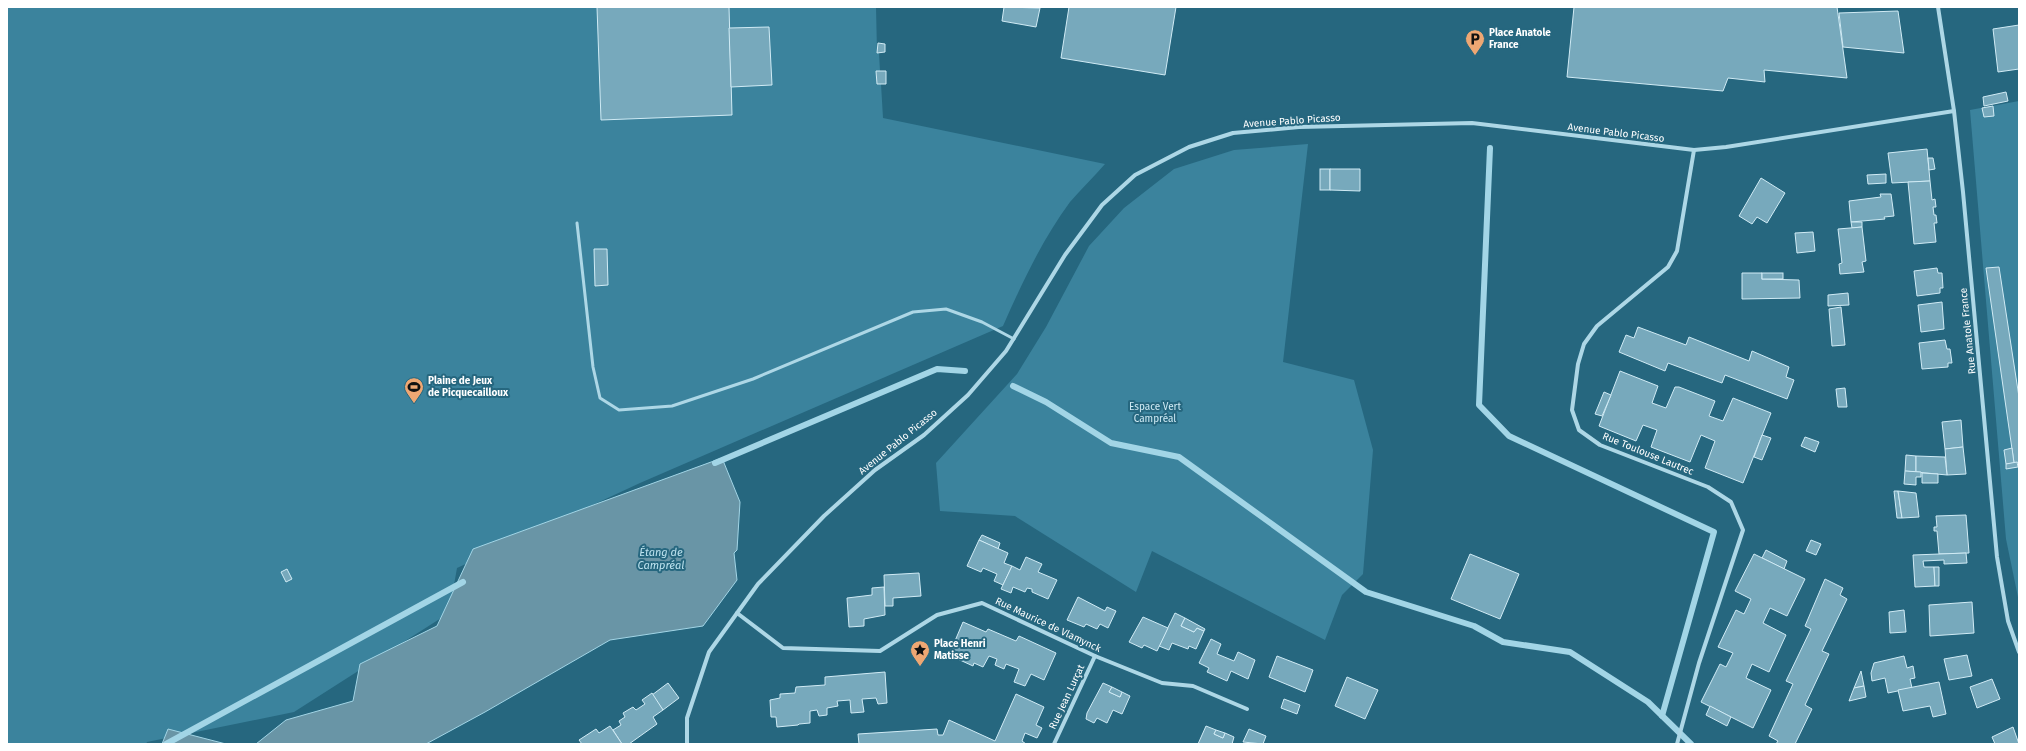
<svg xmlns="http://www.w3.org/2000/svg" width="2026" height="751" font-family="'Fira Sans',sans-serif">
	<rect width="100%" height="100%" fill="#26677f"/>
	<g fill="#3b839d">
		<path d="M7,7h869l1,45 2,1 1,18h-4l1,13h4l2,34 222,46c-11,13 -24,25 -35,38 -28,38 -48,81 -67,124l-363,157 -183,85 -8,45 -155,99 -147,30 -1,2h-139z"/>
		<path d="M2019,101v501l-13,-63 -36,-429z"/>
		<path d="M1308,144l-25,218 71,18 19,70 -10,124 -21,21 -17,45 -173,-89 -16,41 -121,-76 -75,-5 -4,-48 81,-89 29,-47 43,-81 35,-38 50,-39 60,-19z"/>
	</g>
	<g fill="#6995a6" stroke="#a2d5e6">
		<path d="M722,458l18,44 -3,48 -3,3 3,27 -34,46 -93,14 -125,72 -59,32h-170l30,-24 67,-19 7,-37 77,-38 36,-77z"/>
		<path d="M168,729l58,15h-64z"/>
	</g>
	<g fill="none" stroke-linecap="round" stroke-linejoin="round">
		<g stroke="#a2d5e6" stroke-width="6">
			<path d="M1490,148l-11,257 30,31 205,96 -52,184"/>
			<path d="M1013,386l33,16 65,41 68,14 187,135 108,34 29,16 67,10 78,50 43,42"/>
			<path d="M715,463l222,-94 28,2"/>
			<path d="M166,744l297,-162"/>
		</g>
	</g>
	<g fill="#77a9bc" stroke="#d0ebf5">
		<path d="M597,7h132l3,108 -131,5z"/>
		<path d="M1004,7l36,1 -4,19 -34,-6z"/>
		<path d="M1069,7h107l-11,68 -104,-17z"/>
		<path d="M1574,7h263l10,71 -83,-8 1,12 -37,-4 -5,13 -156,-14z"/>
		<path d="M1898,11l6,42 -61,-6 -4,-34z"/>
		<path d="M2019,25v44l-21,3 -5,-43z"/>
		<path d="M769,27l3,58 -41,2 -2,-59z"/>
		<path d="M878,43l7,1v8l-8,1z"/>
		<path d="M876,71h10v13h-9z"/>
		<path d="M2006,92l2,9 -24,5 -1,-9z"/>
		<path d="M1993,106l1,10 -10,1 -2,-9z"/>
		<path d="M1927,149l3,32 -38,2 -4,-30z"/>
		<path d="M1928,158h5l2,11 -6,1z"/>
		<rect x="1320" y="169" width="10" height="21"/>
		<path d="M1330,169h30v22l-30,-1z"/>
		<path d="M1886,174v9l-18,1 -1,-9z"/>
		<path d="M1761,178l24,15 -18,30 -10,-6 -5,7 -13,-8z"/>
		<path d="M1930,181l2,19 3,-1 1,8h-3l1,8h2l1,8h-3l2,19 -22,2 -6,-62z"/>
		<path d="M1880,194h11l3,22 -10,1 1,2 -34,3 -2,-21 32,-4z"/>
		<path d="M1851,222h11v5l-10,1z"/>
		<path d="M1862,227l4,34 -4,1 2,10 -24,2 -1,-10 3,-1 -4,-34z"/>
		<path d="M1813,232l2,19 -18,2 -2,-20z"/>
		<path d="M594,249h13l1,36 -13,1z"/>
		<path d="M1999,267l20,130v65l-5,1 -28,-195z"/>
		<path d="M1937,268l1,5h4l1,15h-3v5l-23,3 -3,-25z"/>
		<path d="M1742,273h20v6l37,1 1,18 -58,1z"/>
		<rect x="1762" y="273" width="21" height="6"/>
		<path d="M1848,293l1,12 -21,1v-11z"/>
		<path d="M1942,302l2,27 -23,3 -3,-27z"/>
		<path d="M1841,307l4,38 -13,1 -3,-37z"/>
		<path d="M1638,327l48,18 3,-8 60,24 3,-10 37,16 -3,10 8,3 -7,19 -62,-24 -3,8 -54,-20 -3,8 -46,-19 7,-17 8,3z"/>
		<path d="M1945,340l2,9h3l2,14h-4v4l-26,2 -3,-26z"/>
		<path d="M1620,371l38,15 -6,17 14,5 9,-21h4l36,14 -6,15 14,5 10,-23 38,15 -28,70 -38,-15 10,-27 -14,-6 -11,27 -39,-15 6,-17 -14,-5 -7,16 -37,-15z"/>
		<path d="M1845,388l2,19h-9l-2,-18z"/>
		<path d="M1604,392l7,3 -9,21 -7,-2z"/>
		<path d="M1961,420l2,27 -18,2 -3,-27z"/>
		<path d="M1762,435l9,3 -9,22 -8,-3z"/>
		<path d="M1805,437l14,5 -4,10 -14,-6z"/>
		<path d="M1963,447l3,27 -19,1 -2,-26z"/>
		<path d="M2012,448l2,15 -8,1 -2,-14z"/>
		<path d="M1906,455l10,1v16l-11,-1z"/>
		<path d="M1916,456l29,1 2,18 -31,-3z"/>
		<path d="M2017,462l1,5 -12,2v-5z"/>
		<path d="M1905,471l16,1v5h-5v8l-12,-1z"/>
		<path d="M1922,473l16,1v9h-16z"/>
		<path d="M1894,491h4l4,27h-5z"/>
		<path d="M1898,491l18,2 3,24 -17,1z"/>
		<path d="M1966,515l3,38 -30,1 -2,-23h-3v-4h3l-1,-11z"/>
		<path d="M982,535l18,8 -2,6 -19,-9z"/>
		<path d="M979,540l29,13 -4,10 8,3 -9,19 -9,-4 3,-7 -14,-6 -2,4 -14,-6z"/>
		<path d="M1811,540l10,4 -5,11 -10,-4z"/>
		<path d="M1766,550l21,11 -3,8 -22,-11z"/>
		<path d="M1966,553l1,10 -23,1v-4l-21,1 1,6h10l1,19 -20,1 -2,-32z"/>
		<path d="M1470,554l49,20 -19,45 -49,-20z"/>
		<path d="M1754,554l51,25 -18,37 -17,-8 -7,15 23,12 -17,37 -17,-8 -6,14 25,12 -18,38 -52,-26 19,-38 6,3 7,-14 -15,-6 18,-37 8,4 7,-15 -16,-8z"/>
		<path d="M1026,557l16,7 -4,8 19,8 -9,19 -16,-7v-3l-5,-1 -2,4 -12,-5 -2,6 -10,-4 11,-23 8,4z"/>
		<path d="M1934,567h5v19h-4z"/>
		<path d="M287,569l5,10 -6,3 -5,-10z"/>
		<path d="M919,573l2,23 -28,2v8h-8l-1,-31z"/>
		<path d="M1825,579l18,9 -3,7 7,4 -25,52 7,3 -24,51 7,4 -17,35h-19l2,-3 -9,-5 24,-52 -7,-3 25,-52 -6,-3z"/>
		<path d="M884,587l1,28 -21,4v7l-15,1 -2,-29 25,-3v-7z"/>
		<path d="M1078,597l27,14 2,-4 9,4 -8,17 -8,-4 -3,5 -11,-5 -2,3 -17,-7z"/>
		<path d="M1972,602l2,31 -44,3 -1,-31z"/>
		<path d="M1904,610l2,22 -16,1 -1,-21z"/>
		<path d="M1175,613l10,5 -4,8 13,6 3,-4 7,3 -8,18 -7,-3 -1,3 -16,-6 -3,7 -10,-4z"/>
		<path d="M1143,617l25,11 -11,23 -13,-6 -2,3 -13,-6z"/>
		<path d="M1185,618l20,11 -1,2 -7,-3 -3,4 -13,-6z"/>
		<path d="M963,622l23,10 2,-3 28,12 3,-5 37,17 -12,27 -13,-6 -6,12 -11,-4 5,-13 -13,-5 -2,5 -9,-4 2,-6 -8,-3 -6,11 -9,-4 -1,3 -24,-11z"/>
		<path d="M1211,639l10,5 -4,10 17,7 4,-9 17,8 -7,19 -17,-8 -4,10 -20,-9 2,-4 -10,-5z"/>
		<path d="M1967,655l5,21 -23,4 -5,-21z"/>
		<path d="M1277,656l36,14 -8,22 -36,-15z"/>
		<path d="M1904,656l3,12 6,-2 2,12 -5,1 2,9 -24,5 -3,-15 -13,3 -1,-8 3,-10z"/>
		<path d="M1861,671l3,15 -10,2z"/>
		<path d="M885,672l2,31 -9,1 -2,-6 -14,1 2,13 -13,1 -1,-13 -13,1 1,5 -11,2v7l-8,1 -2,-6 -7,1v12l-11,1 -1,1 -21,2 -1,-10h-5l-1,-17 10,-2v-4l15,-1 1,-6 29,-2v-8z"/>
		<path d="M1347,677l31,13 -13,29 -30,-13z"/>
		<path d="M1992,679l8,20 -23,9 -7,-21z"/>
		<path d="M1939,682l7,32 -13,3 -3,-11 -27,5 -5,-21z"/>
		<path d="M668,683l11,15 -16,12 -11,-15z"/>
		<path d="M1103,683l9,4 -3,5 11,5 2,-5 8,4 -8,18 -9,-4 -6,13 -10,-5 -3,5 -8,-4 1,-6z"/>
		<path d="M1864,686l2,11 -17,4 5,-13z"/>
		<path d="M1112,687l10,5 -2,5 -11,-5z"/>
		<path d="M652,693l11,17 -10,7 4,7 -28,20h-7l-9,-14 8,-5 -2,-4 6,-4 -2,-4 10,-6 3,3 9,-6 -3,-4z"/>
		<path d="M1016,694l28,13 -8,18 6,3 -5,10 -12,-5 -3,8 4,3h-167l-1,-10 79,-5 1,6h5l6,-15 46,21z"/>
		<path d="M1284,699l16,6 -3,9 -16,-6z"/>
		<path d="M1710,706l21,11 -4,9 -21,-11z"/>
		<path d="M610,726l12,18h-40l-3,-4 17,-11 3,4z"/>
		<path d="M1206,726l10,4 -2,4 9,4 2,-5 9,4 -2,7h-34z"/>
		<path d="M2013,727l6,17h-24l-3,-7z"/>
		<path d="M1249,729l17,7 -3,8 -20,-2z"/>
		<path d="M1216,730l9,3 -2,5 -9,-4z"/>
	</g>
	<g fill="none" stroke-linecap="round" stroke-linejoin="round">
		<path stroke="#add7e6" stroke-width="3" d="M577,223l16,144 7,31 19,12 53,-4 81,-27 160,-67 33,-3 36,13 32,17"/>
		<g stroke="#add7e6" stroke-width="4">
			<path d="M1938,7l16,104 9,81 34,365 11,64 11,31"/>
			<path d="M737,613l46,35 97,3 57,-36 45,-12 113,53 67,27 31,3 54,23"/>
			<path d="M687,744v-26l22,-66 49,-68 66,-68 51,-46 49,-35 44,-40 38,-44 59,-96 37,-50 33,-30 54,-28 44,-14 66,-6 173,-4 222,27 32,-3 228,-36"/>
			<path d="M1054,744l41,-88"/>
			<path d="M1677,744l22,-81 44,-133 -12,-28 -23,-15 -108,-42 -21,-15 -7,-20 6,-46 6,-20 13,-18 71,-59 9,-16 17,-101"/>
		</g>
	</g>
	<defs>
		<symbol id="parking-pin" viewBox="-11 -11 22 30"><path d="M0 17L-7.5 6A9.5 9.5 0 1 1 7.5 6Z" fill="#eea773" stroke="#26677f"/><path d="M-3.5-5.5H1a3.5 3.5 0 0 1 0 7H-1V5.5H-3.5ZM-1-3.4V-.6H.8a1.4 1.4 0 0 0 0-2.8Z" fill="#111"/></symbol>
		<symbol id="stadium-pin" viewBox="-11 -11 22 30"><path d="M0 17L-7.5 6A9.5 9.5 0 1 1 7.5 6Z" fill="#eea773" stroke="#26677f"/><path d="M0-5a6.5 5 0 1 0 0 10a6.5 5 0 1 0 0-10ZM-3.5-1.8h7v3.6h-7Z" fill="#111"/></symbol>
		<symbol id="sight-pin" viewBox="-11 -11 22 30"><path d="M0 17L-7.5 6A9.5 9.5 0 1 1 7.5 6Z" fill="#eea773" stroke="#26677f"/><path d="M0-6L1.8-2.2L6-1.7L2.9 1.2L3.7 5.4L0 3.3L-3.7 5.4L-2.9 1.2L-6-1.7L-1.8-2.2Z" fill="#111"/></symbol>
	</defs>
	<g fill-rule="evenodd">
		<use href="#parking-pin" x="1464" y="28" width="22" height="30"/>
		<use href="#stadium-pin" x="403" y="376" width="22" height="30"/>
		<use href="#sight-pin" x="909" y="639" width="22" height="30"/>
	</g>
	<g text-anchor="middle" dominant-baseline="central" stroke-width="4" stroke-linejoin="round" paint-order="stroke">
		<g font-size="10" font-weight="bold" fill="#fff" stroke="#26677f" text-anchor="start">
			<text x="1489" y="33">Place Anatole<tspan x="1489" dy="12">France</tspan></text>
			<text x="428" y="381">Plaine de Jeux<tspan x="428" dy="12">de Picquecailloux</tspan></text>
			<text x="934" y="644">Place Henri<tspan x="934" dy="12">Matisse</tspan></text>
		</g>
		<g font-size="10" fill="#fff" stroke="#26677f">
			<text transform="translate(1292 121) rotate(-4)">Avenue Pablo Picasso</text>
			<text transform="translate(1616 133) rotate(7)">Avenue Pablo Picasso</text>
			<text transform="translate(1968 331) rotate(-96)">Rue Anatole France</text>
			<text transform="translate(898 442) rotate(-39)">Avenue Pablo Picasso</text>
			<text transform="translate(1648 454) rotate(22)">Rue Toulouse Lautrec</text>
			<text transform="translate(1048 625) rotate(25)">Rue Maurice de Vlamynck</text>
			<text transform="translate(1067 697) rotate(-65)">Rue Jean Lurçat</text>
		</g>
		<g font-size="10" fill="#d0ebf5" stroke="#26677f">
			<text x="1155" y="407">Espace Vert<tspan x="1155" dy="12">Campréal</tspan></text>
		</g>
		<g font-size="11" font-style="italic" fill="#bce2ee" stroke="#26677f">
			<text x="661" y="552">Étang de<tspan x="661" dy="13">Campréal</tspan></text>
		</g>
	</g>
	<rect width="2026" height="751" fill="none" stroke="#ffffff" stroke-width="16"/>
</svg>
